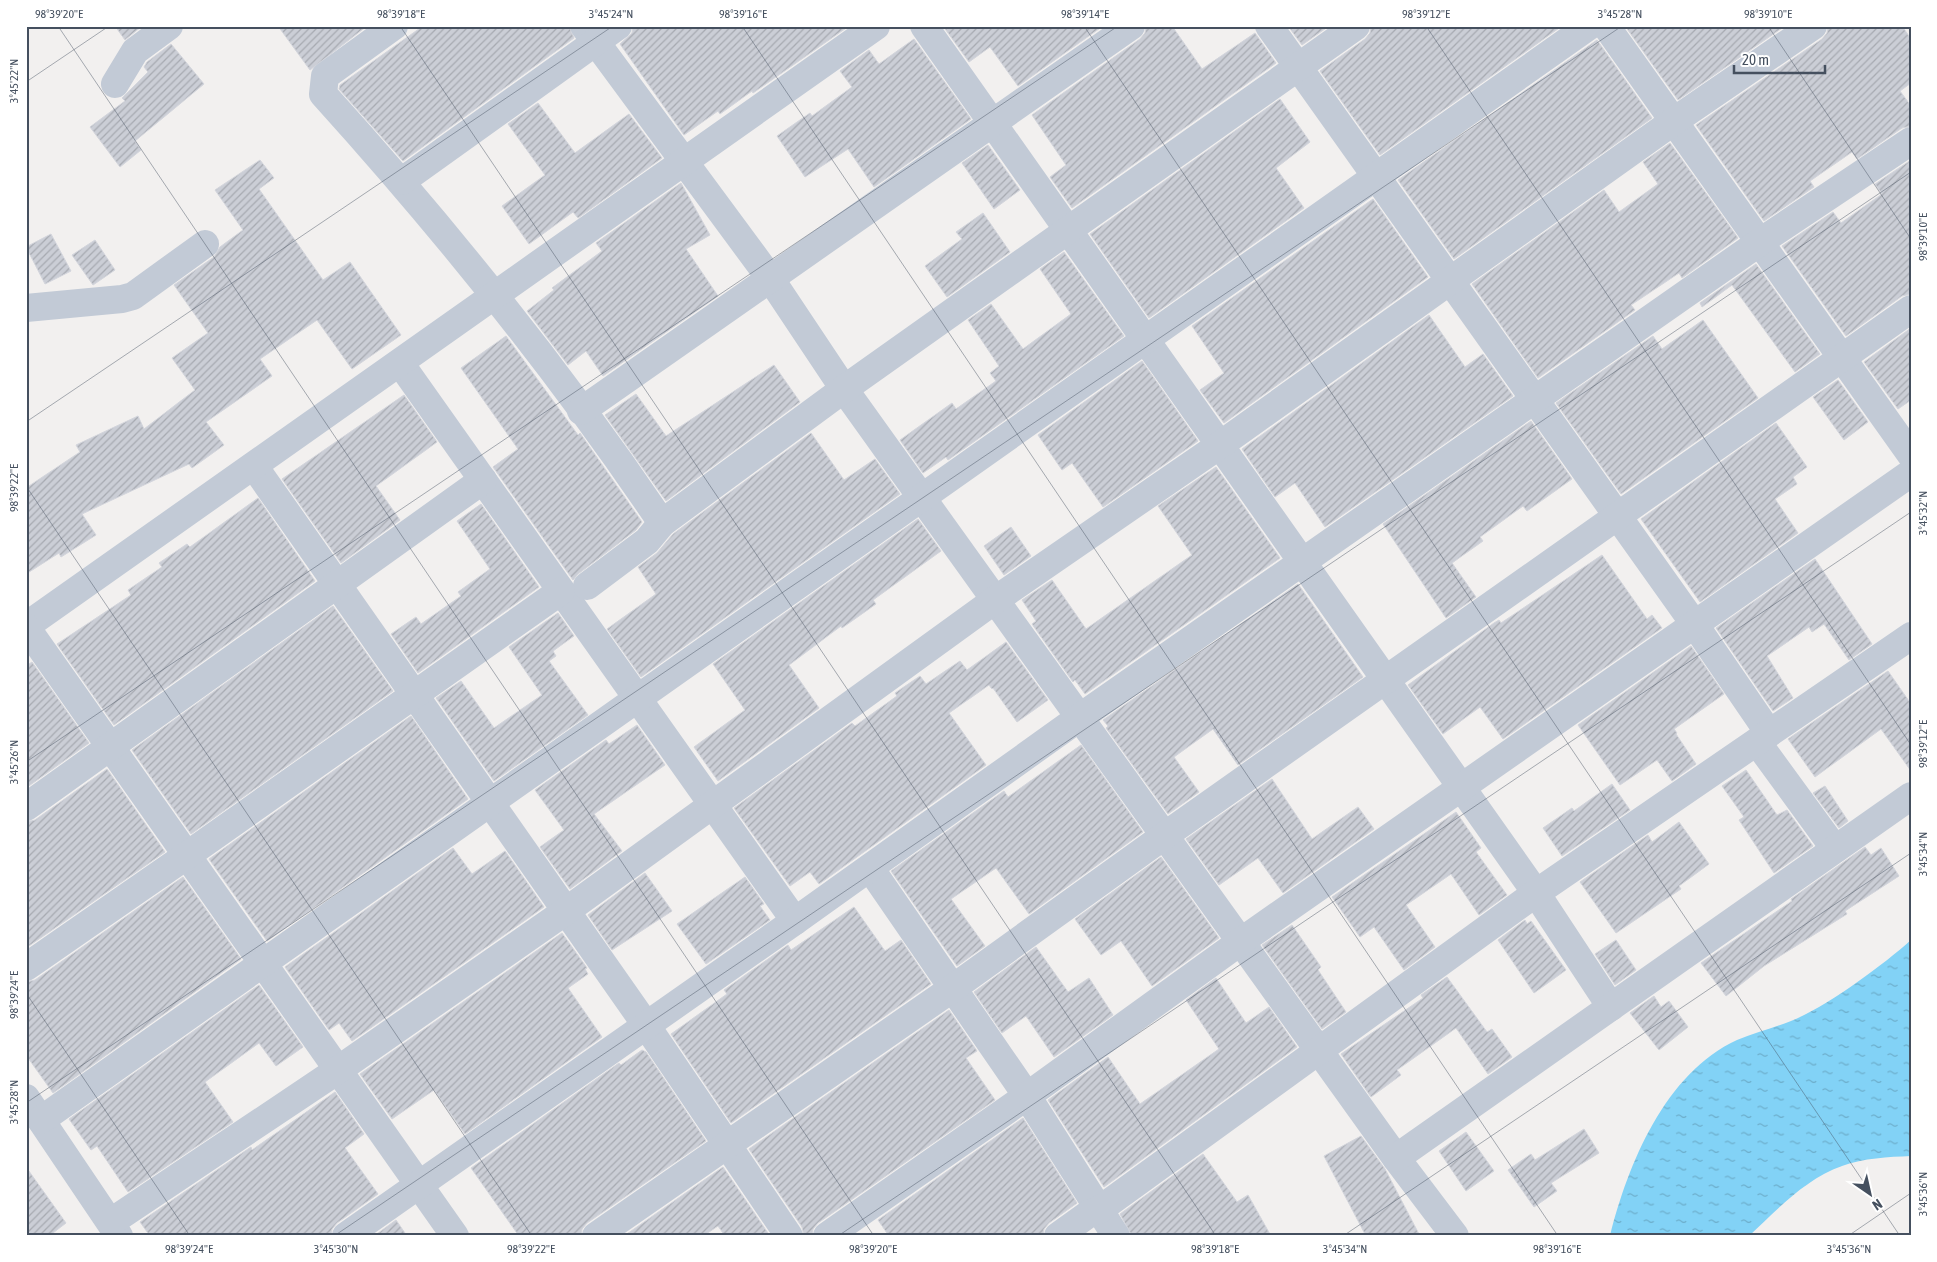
<svg xmlns="http://www.w3.org/2000/svg" width="1937" height="1262" font-family="'Asap Condensed',sans-serif">
	<defs>
		<pattern id="water-ripples" width="26" height="14" patternUnits="userSpaceOnUse" patternTransform="scale(1.25)"><rect width="26" height="14" fill="#82d2f6"/><path d="M2 4q2-2 4 0t4 0M15 11q2-2 4 0t4 0" fill="none" stroke="#6cadca"/></pattern>
		<pattern id="building-hatch" width="6" height="6" patternUnits="userSpaceOnUse" patternTransform="scale(1.25)"><rect width="6" height="6" fill="#cbced6"/><path d="M-1 1l2-2M0 6l6-6M5 7l2-2" fill="none" stroke="#a7aab1"/></pattern>
	</defs>
	<rect width="100%" height="100%" fill="#f2f0ef"/>
	<path fill="url(#water-ripples)" d="M1911,940v216c-23,1 -47,2 -69,10 -37,13 -65,44 -93,70h-139c18,-72 55,-163 127,-196 17,-7 36,-12 54,-19 35,-14 91,-55 120,-81z"/>
	<g fill="url(#building-hatch)" stroke="#d3d5dc">
		<path d="M115,26h27l-17,14z"/>
		<path d="M278,26h89l-57,44z"/>
		<path d="M423,26h146l5,12 -171,123 -64,-72 1,-4z"/>
		<path d="M633,26h216l-96,67 -1,-2 -32,23 -2,-3 -34,24 -64,-91 12,-11z"/>
		<path d="M943,26h160l-85,60 -28,-39 -21,15z"/>
		<path d="M1146,26h26l30,43 53,-36 21,30 -204,145 -22,-31 16,-12 -34,-50 108,-76 5,-6z"/>
		<path d="M1288,26h41l-27,19z"/>
		<path d="M1371,26h191l-182,129 -60,-84 45,-32 5,-6z"/>
		<path d="M1625,26h160l-107,74z"/>
		<path d="M1828,26h74l9,13v44l-11,8 11,15v20l-9,2 -45,31 -5,-7 -42,29 4,6 -50,34 -68,-96 126,-86 5,-6z"/>
		<path d="M914,39l57,80 -97,68 -26,-38 -43,28 -28,-41 33,-23 2,3 40,-29 -12,-16 29,-21 10,14z"/>
		<path d="M1597,40l55,78 -198,141 -56,-79z"/>
		<path d="M171,44l33,40 -69,57 6,9 -21,17 -30,-40 35,-26 -3,-3 26,-26 -4,-5 3,-5z"/>
		<path d="M1280,99l30,43 -34,26 28,40 -155,110 -59,-84z"/>
		<path d="M538,103l37,50 54,-39 33,44 -84,60 -5,-6 -44,32 -27,-38 43,-31 -37,-51z"/>
		<path d="M1670,143l68,95 -56,40 -3,-5 -48,32 4,5 -97,68 -66,-94 132,-94 15,22 39,-28 -15,-22z"/>
		<path d="M988,145l32,45 -26,19 -32,-46z"/>
		<path d="M260,160l14,18 -15,11 64,91 27,-18 51,73 -49,34 -35,-49 -57,39 12,17 -66,46 18,23 -32,23 -3,-4 -107,50 14,21 -35,22 -2,-4 -33,21v-86l54,-36 -4,-7 62,-29 6,13 51,-39 -23,-32 36,-25 -34,-48 40,-28 6,-10 23,-17 -28,-40z"/>
		<path d="M1911,160v134l-9,2 -56,40 -64,-90 51,-34 8,11 41,-29 -7,-10z"/>
		<path d="M681,183l29,52 -24,14 32,47 -115,80 -17,-25 -18,14 -41,-54 27,-21 -2,-2 50,-37 -6,-8z"/>
		<path d="M1373,199l55,78 -204,146 -24,-33 24,-17 -32,-47z"/>
		<path d="M983,213l27,39 -63,45 -22,-31 37,-27 -6,-7z"/>
		<path d="M51,234l20,37 -26,13 -19,-37z"/>
		<path d="M95,240l20,30 -22,15 -21,-30z"/>
		<path d="M1064,252l60,84 -176,124 -2,-3 -23,16 -23,-33 52,-37 4,6 40,-28 -6,-8 9,-7 -31,-46 23,-16 32,45 48,-35 -31,-45z"/>
		<path d="M1756,264l64,90 -25,18 -63,-87 -30,22 -2,-4z"/>
		<path d="M1429,315l36,52 18,-13 30,42 -188,131 -30,-44 -20,14 -33,-48z"/>
		<path d="M1703,320l55,78 -137,96 -65,-91 97,-67 9,13z"/>
		<path d="M1911,328v72l-13,9 -34,-47z"/>
		<path d="M506,336l72,99 2,-2 62,89 -6,8 -58,44 -5,6 -80,-113 25,-18 -57,-81z"/>
		<path d="M1142,361l56,80 -95,66 -31,-44 -10,7 -24,-35z"/>
		<path d="M774,365l26,37 -134,99 -61,-86 31,-21 30,42z"/>
		<path d="M1838,380l30,42 -24,18 -31,-43z"/>
		<path d="M404,395l33,47 -61,44 24,34 -59,43 -59,-84z"/>
		<path d="M1531,421l41,58 -45,32 -4,-5 -43,31 3,4 -31,22 24,34 -30,21 -63,-94z"/>
		<path d="M1776,423l31,44 -14,10 4,7 -22,15 23,34 -98,69 -59,-83z"/>
		<path d="M811,433l33,47 31,-21 25,35 -259,183 -34,-48 49,-35 -18,-27 19,-14 16,-19z"/>
		<path d="M1216,467l64,91 -195,136 -10,-14 -2,2 -41,-58 4,-3 -14,-21 30,-20 34,49 106,-74 -34,-49z"/>
		<path d="M258,498l57,83 -201,144 -57,-81 74,-49 -3,-5 34,-23 -3,-4 28,-19 3,3z"/>
		<path d="M481,504l58,83 -121,86 -27,-39 25,-17 5,7 40,-28 -3,-4 32,-23 -33,-48z"/>
		<path d="M918,519l23,32 -68,49 3,4 -34,24 -1,-2 -52,39 30,43 -101,73 -24,-34 51,-37 -32,-46z"/>
		<path d="M1011,527l20,29 -27,19 -20,-29z"/>
		<path d="M1602,555l45,64 5,-4 10,13 -159,111 -23,-32 -37,27 -35,-49 86,-62 5,-3 2,3z"/>
		<path d="M1815,559l57,85 -23,16 -25,-36 -12,8 -3,-5 -42,29 26,42 -20,13 -57,-83z"/>
		<path d="M1298,584l65,93 -125,88 -25,-36 -39,28 25,35 -31,22 -62,-86 2,-2 -5,-6z"/>
		<path d="M333,606l60,85 -202,143 -59,-84z"/>
		<path d="M558,613l16,23 -21,15 3,5 -7,5 39,54 -94,66 -58,-83 25,-17 33,47 48,-33 -33,-48z"/>
		<path d="M1006,642l42,58 -31,22 -24,-34 -1,1 -3,-4 -40,28 37,52 -167,119 -9,-12 -20,14 -56,-78 118,-85 3,3 42,-30 -2,-3 25,-17 6,8 34,-23 7,9z"/>
		<path d="M1691,646l33,48 -50,35 3,4 -1,1 20,30 -24,17 -15,-21 -37,25 -42,-60z"/>
		<path d="M32,662l57,81 -63,45v-122z"/>
		<path d="M1888,671l23,33v67l-30,-42 -66,48 -27,-38z"/>
		<path d="M411,716l57,83 -201,142 -58,-82z"/>
		<path d="M637,725l28,40 -71,49 28,37 -52,38 -30,-42 24,-17 -29,-40 71,-50 3,4z"/>
		<path d="M1081,745l62,87 -114,82 -33,-46 -45,31 34,47 -28,20 -66,-95 113,-80 4,6z"/>
		<path d="M107,769l58,83 -139,96v-126l9,-2z"/>
		<path d="M1746,770l31,45 10,-5 26,36 -39,27 -35,-53 5,-3 -22,-31z"/>
		<path d="M1272,779l40,60 46,-32 16,22 -91,64 -25,-35 -39,27 -33,-46z"/>
		<path d="M1612,784l18,26 -68,46 -19,-28 29,-20 2,3z"/>
		<path d="M1825,786l23,35 -9,7 -26,-35z"/>
		<path d="M1456,812l25,36 -5,4 31,43 -28,20 -28,-41 -45,31 29,42 -31,23 -30,-43 -14,10 -28,-40z"/>
		<path d="M1679,822l30,42 -30,22 2,3 -65,44 -36,-51 68,-47 4,7z"/>
		<path d="M1865,847l6,8 10,-7 18,28 -54,35 2,3 -83,52 -38,30 -25,-33 91,-62 -1,-2z"/>
		<path d="M453,848l19,26 33,-23 39,56 -192,134 -13,-18 -10,7 -44,-63z"/>
		<path d="M1161,857l58,81 -67,48 -31,-45 -20,14 -26,-36z"/>
		<path d="M645,873l27,38 -60,39 -24,-35z"/>
		<path d="M183,877l58,82 -188,134 -27,-38v-73l9,-2z"/>
		<path d="M745,877l19,27 -4,2 10,14 -64,44 -29,-40z"/>
		<path d="M854,907l31,44 16,-11 30,44 -200,139 -60,-89 56,-40 -3,-4 64,-45 3,5z"/>
		<path d="M1525,920l2,4 4,-3 35,49 -32,23 -36,-53z"/>
		<path d="M1292,925l29,42 -3,3 28,42 -24,17 -60,-84z"/>
		<path d="M562,933l25,35 -2,1 3,5 -20,14 34,49 -137,97 -31,-44 -42,29 -32,-45z"/>
		<path d="M1616,940l20,30 -21,15 -20,-31z"/>
		<path d="M1036,947l32,45 21,-14 24,37 -59,42 -28,-41 -24,17 -28,-41z"/>
		<path d="M1447,977l40,55 5,-3 20,28 -24,17 -32,-46 -59,42 4,5 -30,22 -30,-43 82,-56 -2,-3z"/>
		<path d="M1216,978l30,45 23,-16 28,40 -193,140 -56,-87 60,-43 32,47 79,-55 -33,-49z"/>
		<path d="M259,985l44,62 -27,19 -17,-23 -54,39 28,40 -105,70 -31,-46 -6,4 -22,-31z"/>
		<path d="M1654,996l7,11 8,-6 19,26 -29,23 -29,-37z"/>
		<path d="M949,1010l28,41 -11,7 29,42 -177,123 -5,6 -1,7h-8l-2,-9 -53,-78z"/>
		<path d="M642,1050l4,2 60,89 -119,82 -5,6 -1,7h-62l-48,-68 148,-105 2,2z"/>
		<path d="M335,1092l29,42 -19,14 33,46 -41,29 -5,6 -1,7h-181l-10,-14 111,-75 1,3z"/>
		<path d="M1023,1118l54,85 -28,20 -5,6 -1,7h-154l-11,-16z"/>
		<path d="M1584,1129l15,24 -48,30 6,8 -23,16 -26,-37 23,-16 4,6z"/>
		<path d="M1466,1132l28,39 -28,20 -27,-40z"/>
		<path d="M1361,1136l24,33 35,67h-54l-42,-80z"/>
		<path d="M1203,1154l34,48 11,-7 23,41h-139l-12,-22z"/>
		<path d="M26,1167l40,56 -17,13h-23z"/>
		<path d="M723,1167l47,69h-45l-7,-10 -15,10h-79z"/>
		<path d="M396,1220l11,16h-33z"/>
	</g>
	<g fill="none" stroke-linecap="round" stroke-linejoin="round">
		<g stroke="#c2cad6" stroke-width="28">
			<path d="M394,26l-69,50 -2,18c122,135 237,278 339,429"/>
			<path d="M584,26l186,252 74,111 78,109 474,660 59,78"/>
			<path d="M924,26l612,867 75,114"/>
			<path d="M1269,26l426,599 74,108"/>
			<path d="M1606,26l305,429"/>
			<path d="M115,84l20,-33 34,-25"/>
			<path d="M402,181l216,-155"/>
			<path d="M26,308l96,-9 11,-3 72,-52"/>
			<path d="M400,363l395,558"/>
			<path d="M581,411l550,-385"/>
			<path d="M254,466l392,559 143,211"/>
			<path d="M587,586l60,-45 15,-18 182,-134 512,-363"/>
			<path d="M26,626l850,-600"/>
			<path d="M26,627l429,609"/>
			<path d="M1757,742l78,107"/>
			<path d="M26,807l457,-327"/>
			<path d="M870,868l157,228 89,140"/>
			<path d="M26,967l160,-111 375,-265"/>
			<path d="M26,1098l93,138"/>
			<path d="M41,1120l1548,-1094"/>
			<path d="M1396,1158l515,-362"/>
			<path d="M111,1222l227,-152 228,-159 429,-311 225,-155 454,-324 139,-95"/>
			<path d="M346,1236l449,-315 284,-203 681,-476 151,-101"/>
			<path d="M596,1236l357,-248 211,-152 747,-527"/>
			<path d="M827,1236l200,-140 213,-154 671,-469"/>
			<path d="M1058,1236l32,-23 9,-3 437,-317 375,-257"/>
		</g>
	</g>
	<path fill="none" stroke="#45505f" stroke-width="1" stroke-opacity="0.45" d="M58,26l816,1210M400,26l816,1210M742,26l816,1210M1084,26l816,1210M1426,26l485,719M1768,26l143,213M26,82l83,-56M26,422l587,-396M26,486l506,750M26,762l1092,-736M26,993l164,243M26,1103l1596,-1077M334,1236l1577,-1064M838,1236l1073,-724M1343,1236l568,-383M1848,1236l63,-43"/>
	<rect width="1937" height="1262" fill="none" stroke="#ffffff" stroke-width="55"/>
	<g transform="translate(1870 1194) rotate(146)" stroke="#ffffff" stroke-width="4" paint-order="stroke">
	<path d="M0-4L9 19L0 12L-9 19Z" fill="#45505f"/>
	<text y="-8" font-size="14" font-weight="bold" text-anchor="middle" fill="#45505f">N</text>
	</g>
	<path d="M1734 65v8h91v-8" fill="none" stroke="#45505f" stroke-width="2.5"/>
	<text x="1742" y="65" font-size="15" fill="#45505f" stroke="#ffffff" stroke-width="4" paint-order="stroke">20 m</text>
	<rect x="28" y="28" width="1882" height="1206" fill="none" stroke="#45505f" stroke-width="2"/>
	<g font-size="12" text-anchor="middle" fill="#45505f">
		<text x="59" y="18">98°39'20"E</text>
		<text x="401" y="18">98°39'18"E</text>
		<text x="611" y="18">3°45'24"N</text>
		<text x="743" y="18">98°39'16"E</text>
		<text x="1085" y="18">98°39'14"E</text>
		<text x="1426" y="18">98°39'12"E</text>
		<text x="1620" y="18">3°45'28"N</text>
		<text x="1768" y="18">98°39'10"E</text>
		<text transform="translate(14 81) rotate(-90)" y="4">3°45'22"N</text>
		<text transform="translate(1923 237) rotate(-90)" y="4">98°39'10"E</text>
		<text transform="translate(14 488) rotate(-90)" y="4">98°39'22"E</text>
		<text transform="translate(1923 513) rotate(-90)" y="4">3°45'32"N</text>
		<text transform="translate(1923 744) rotate(-90)" y="4">98°39'12"E</text>
		<text transform="translate(14 762) rotate(-90)" y="4">3°45'26"N</text>
		<text transform="translate(1923 854) rotate(-90)" y="4">3°45'34"N</text>
		<text transform="translate(14 995) rotate(-90)" y="4">98°39'24"E</text>
		<text transform="translate(14 1102) rotate(-90)" y="4">3°45'28"N</text>
		<text transform="translate(1923 1194) rotate(-90)" y="4">3°45'36"N</text>
		<text x="189" y="1253">98°39'24"E</text>
		<text x="336" y="1253">3°45'30"N</text>
		<text x="531" y="1253">98°39'22"E</text>
		<text x="873" y="1253">98°39'20"E</text>
		<text x="1215" y="1253">98°39'18"E</text>
		<text x="1345" y="1253">3°45'34"N</text>
		<text x="1557" y="1253">98°39'16"E</text>
		<text x="1849" y="1253">3°45'36"N</text>
	</g>
</svg>
